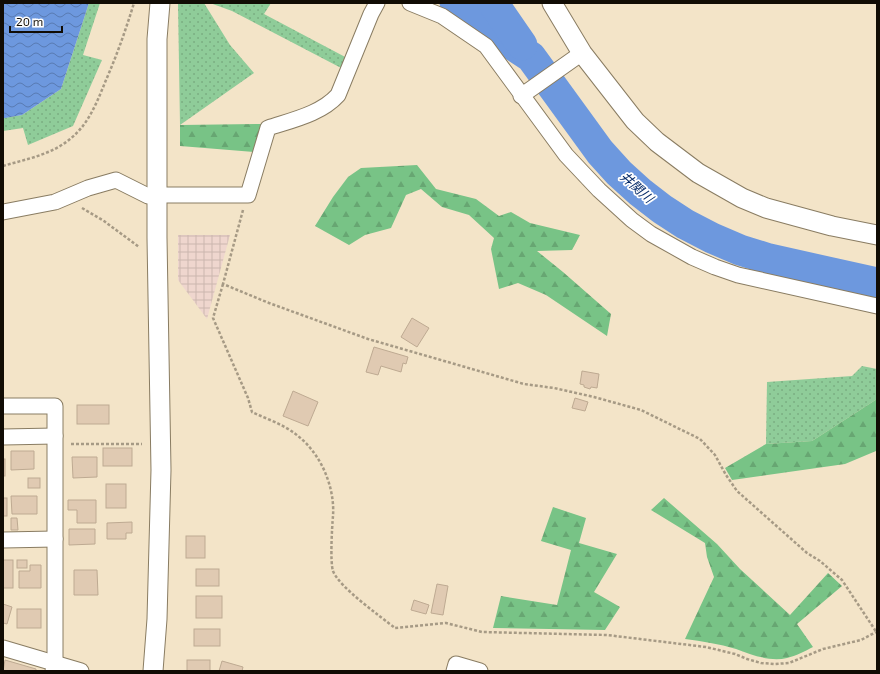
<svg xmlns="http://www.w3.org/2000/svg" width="880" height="674" font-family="'Exo 2','Noto Sans JP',sans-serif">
	<defs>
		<pattern id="industrial-grid" width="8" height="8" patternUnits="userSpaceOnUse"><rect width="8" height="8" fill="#efd6ce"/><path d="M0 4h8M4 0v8" fill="none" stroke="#ccb6af"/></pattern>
		<pattern id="grass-dots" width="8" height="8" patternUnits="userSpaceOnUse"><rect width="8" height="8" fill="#8fcc99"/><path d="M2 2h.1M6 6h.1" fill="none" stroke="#7aae82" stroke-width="1.8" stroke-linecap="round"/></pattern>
		<pattern id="forest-firs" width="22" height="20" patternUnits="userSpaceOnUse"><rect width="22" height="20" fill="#78c386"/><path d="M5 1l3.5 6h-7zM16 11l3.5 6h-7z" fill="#67a672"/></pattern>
		<pattern id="water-waves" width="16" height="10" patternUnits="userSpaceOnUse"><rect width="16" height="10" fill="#6d98de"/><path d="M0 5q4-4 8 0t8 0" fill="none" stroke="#587ab2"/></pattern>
	</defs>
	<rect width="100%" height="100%" fill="#f3e4c8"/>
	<path fill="url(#industrial-grid)" d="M178,235h52l-23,84 -29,-39z"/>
	<g fill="url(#grass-dots)">
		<path d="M89,3h11l-17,52 19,5 -29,66 -45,19 -5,-17 -20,3v-13l19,-3 39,-26z"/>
		<path d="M178,3h26l26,42 24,28 -74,52z"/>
		<path d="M210,3h61l-7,11 85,45 -4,11 -113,-59z"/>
		<path d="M862,366l15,3v30l-65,42 -46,3 1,-62 85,-6z"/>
	</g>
	<g fill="url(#forest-firs)">
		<path d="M262,124l-8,28 -74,-6v-21z"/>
		<path d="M417,165l19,24 40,10 23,17 12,-4 19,11 50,12 -8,15 -35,1 26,21 48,42 -4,22 -61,-41 -28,-12 -19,6 -8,-40 3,-11 -25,-23 -27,-8 -21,-18 -15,6 -15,33 -26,7 -16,10 -34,-19 18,-29 15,-20 13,-9z"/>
		<path d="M877,399v51l-1,1 -31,13 -113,16 -7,-12 41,-24 46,-3z"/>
		<path d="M664,498l53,46 23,25 50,46 38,-42 14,13 -45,38 16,23c-8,4 -17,9 -26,11 -17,4 -35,-3 -51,-9 -17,-5 -34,-8 -51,-10l29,-62 -7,-20 -2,-14 -54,-33z"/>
		<path d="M553,507l33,11 -7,25 38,11 -23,38 26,15 -15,23 -112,-2 8,-32 56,9 14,-55 -30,-9z"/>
	</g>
	<path fill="url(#water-waves)" d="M3,3h86l-28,86 -39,26 -17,3h-2z"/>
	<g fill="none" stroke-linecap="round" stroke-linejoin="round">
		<g stroke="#6d98de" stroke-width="31">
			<path d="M455,3l7,9 69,45 69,95 19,21 21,19 22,17 23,15 27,14 28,12 29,9 108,24"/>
			<path d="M493,3l29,42"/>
		</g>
	</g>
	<g fill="#e0cab2" stroke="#beaa92">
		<path d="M412,318l17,10 -12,19 -16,-10z"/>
		<path d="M374,347l34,10 -2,7 -3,-1 -2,9 -20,-6 -3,9 -12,-3z"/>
		<path d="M582,371l17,3 -2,14 -6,-1 -1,2 -6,-2v-2l-4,-1z"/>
		<path d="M293,391l25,11 -10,24 -25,-10z"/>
		<path d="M575,398l13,4 -3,9 -13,-3z"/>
		<rect x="77" y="405" width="32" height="19"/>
		<rect x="103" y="448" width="29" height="18"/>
		<path d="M11,451h23v18l-23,1z"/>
		<path d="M72,457h25v20l-24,1z"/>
		<rect x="3" y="459" width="2" height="17"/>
		<rect x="28" y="478" width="12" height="10"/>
		<rect x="106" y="484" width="20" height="24"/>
		<path d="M11,496h26v18h-25z"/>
		<rect x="3" y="498" width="4" height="18"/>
		<path d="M68,500h28v23h-19v-13h-9z"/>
		<path d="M11,518h6l1,12h-7z"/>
		<path d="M132,522v11h-6v6h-19v-16z"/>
		<path d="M69,529h26v15l-26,1z"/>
		<rect x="186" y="536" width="19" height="22"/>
		<rect x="3" y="560" width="10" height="28"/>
		<rect x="17" y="560" width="10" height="8"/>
		<path d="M30,565h11v23h-22v-17h11z"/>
		<rect x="196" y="569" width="23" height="17"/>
		<path d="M74,570h23l1,25h-24z"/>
		<path d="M437,584l11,2 -5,29 -12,-2z"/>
		<rect x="196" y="596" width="26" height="22"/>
		<path d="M414,600l15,5 -3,9 -15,-4z"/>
		<path d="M3,604l9,3 -5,17 -4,-1z"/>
		<rect x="17" y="609" width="24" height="19"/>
		<rect x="194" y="629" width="26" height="17"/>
		<path d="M5,660l31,9v2h-33z"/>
		<rect x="187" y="660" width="23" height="11"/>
		<path d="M222,661l21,6 -1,4h-23z"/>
	</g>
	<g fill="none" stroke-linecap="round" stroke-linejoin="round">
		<defs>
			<g id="minor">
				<path d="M410,3l32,13 44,30 80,109 33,35 33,30 19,14 41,23 23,10 23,8 139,31"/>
				<path d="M521,96l61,-43"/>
				<path d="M3,212l52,-10 33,-14 28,-8 32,16 10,-1h90l20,-67c24,-8 53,-14 70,-33l33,-81 6,-11"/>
				<path d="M3,406h52v258l-2,7"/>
				<path d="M3,437l52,-1"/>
				<path d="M3,540l52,-1"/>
				<path d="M3,648l78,23"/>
				<path d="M454,671l2,-7 24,7"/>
			</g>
			<g id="tertiary">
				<path d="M552,3l30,50 53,68 22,21 41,31 44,25 24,10 66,18 45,9"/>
				<path d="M153,671l4,-52 4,-149 -4,-232v-199l3,-36"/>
			</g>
		</defs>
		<use href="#minor" stroke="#897c62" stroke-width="17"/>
		<use href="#tertiary" stroke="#897c62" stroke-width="21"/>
		<g stroke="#a69a85" stroke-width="2.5" stroke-dasharray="3 2" stroke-linecap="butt">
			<path d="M3,166c23,-7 48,-11 67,-27 19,-15 27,-37 36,-59 11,-25 20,-51 28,-77"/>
			<path d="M82,208l22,13 35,26"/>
			<path d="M243,210l-20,74 46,19 99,36 156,45 30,4 40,9 47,13 59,29 15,16 11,20 11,16 70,62 13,8 22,19 35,53"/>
			<path d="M223,284l-10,34 35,80 4,14c15,7 33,13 46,24 23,18 37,51 35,80 -1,11 -3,46 0,55 6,16 48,46 62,57l51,-5 36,9 125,3 99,12 29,7 12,5 14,4 14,1 14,-1 34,-14 38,-9 15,-8"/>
			<path d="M71,444h71"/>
		</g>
		<use href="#minor" stroke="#fff" stroke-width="15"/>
		<use href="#tertiary" stroke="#fff" stroke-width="19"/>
	</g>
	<g text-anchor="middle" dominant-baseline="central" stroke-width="3.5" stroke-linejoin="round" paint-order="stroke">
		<g font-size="13" font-style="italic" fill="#042967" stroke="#fff">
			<text transform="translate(637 187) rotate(42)">井関川</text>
		</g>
	</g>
	<rect width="880" height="674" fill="none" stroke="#110c04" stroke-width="8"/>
	<path d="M10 26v6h52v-6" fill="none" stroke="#110c04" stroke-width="2"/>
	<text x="16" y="26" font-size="12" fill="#110c04" stroke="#ffffff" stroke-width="3" paint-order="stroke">20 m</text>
</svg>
